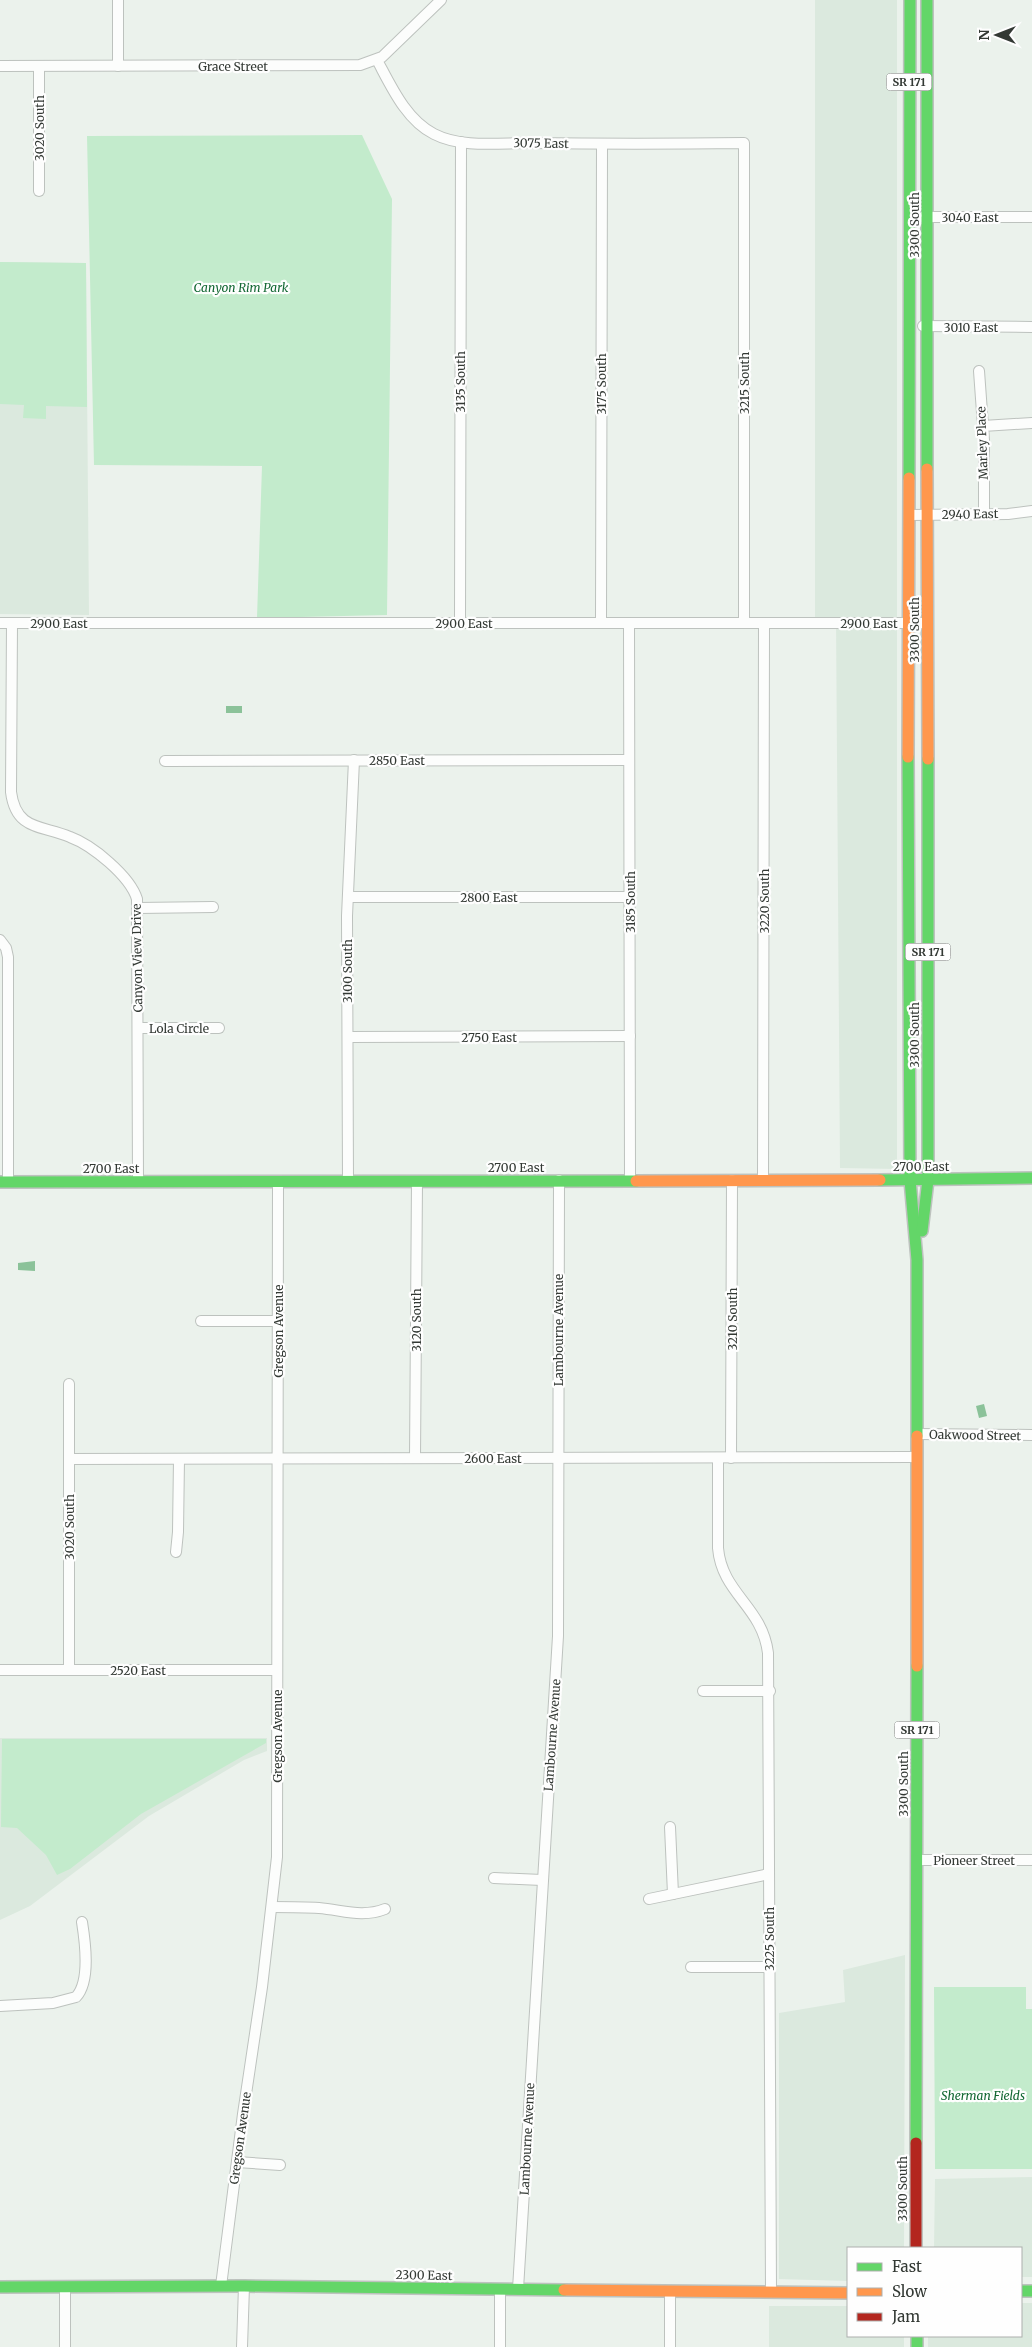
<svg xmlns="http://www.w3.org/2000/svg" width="1032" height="2347" font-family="Merriweather,serif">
	<rect width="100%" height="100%" fill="#ebf2ec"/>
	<g fill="#dbe9de">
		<path d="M815,0h82v1169l-57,-1 -4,-550 -21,-1z"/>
		<path d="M0,262l86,1 3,352 -89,-1z"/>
		<path d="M0,1738h267v13l-23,9 -95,56 -119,90 -30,14z"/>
		<path d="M905,1955l-1,293h-56v33l-69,-2v-266l66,-11 -2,-32z"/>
		<path d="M1032,2177v100h-11v-29h-87l1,-69z"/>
		<path d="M1021,2303h11v44h-104v-11h93z"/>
		<path d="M769,2306h79v30h56v11h-135z"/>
	</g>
	<g fill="#c3ebcc">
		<path d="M362,135l30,64 -5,416 -130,3 5,-152 -168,-1 -7,-329z"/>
		<path d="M0,262l86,1 1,144 -41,-1v13l-23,-1 1,-13 -24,-1z"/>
		<path d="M2,1739h264v4l-125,71 -71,55 -13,6 -11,-20 -29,-27 -16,-1z"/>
		<path d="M934,1987h92v22h6v160h-97z"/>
	</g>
	<g fill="#8bc299">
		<rect x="226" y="706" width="16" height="7"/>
		<path d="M35,1261v10l-17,-1v-7z"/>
		<path d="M984,1404l3,12 -8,2 -3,-12z"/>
	</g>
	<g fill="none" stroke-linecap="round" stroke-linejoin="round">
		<defs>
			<g id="street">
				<path d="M377,60c14,26 29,60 57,74 27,14 64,9 94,9 72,1 143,1 216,0v480"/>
				<path d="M0,66l360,-1 22,-8 59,-57"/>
				<path d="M39,66v125"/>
				<path d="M118,66v-66"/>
				<path d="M923,217h109"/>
				<path d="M923,326l109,1"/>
				<path d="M979,371l5,69v74"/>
				<path d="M983,426l49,-3"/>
				<path d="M909,515l99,-1 24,-3"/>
				<path d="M0,623h928"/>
				<path d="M12,623l-1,169c5,39 31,33 59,45 22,8 60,39 67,62l1,282"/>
				<path d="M460,623l1,-481"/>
				<path d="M601,623l1,-479"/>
				<path d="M629,623l1,557"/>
				<path d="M165,761l464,-1"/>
				<path d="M348,897h282"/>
				<path d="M138,908l75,-1"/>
				<path d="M0,940l6,8 2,9v225"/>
				<path d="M138,1028h81"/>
				<path d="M348,1037l282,-1"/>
				<path d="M763,1180l1,-557"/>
				<path d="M348,1181l-1,-265 7,-156"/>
				<path d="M201,1321h77"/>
				<path d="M69,1384v286"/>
				<path d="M917,1434l115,1"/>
				<path d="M415,1458l2,-277"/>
				<path d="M718,1458v90c4,46 44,58 50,105l3,639"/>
				<path d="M731,1458l1,-278"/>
				<path d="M69,1459l848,-2"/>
				<path d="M176,1552l2,-20 1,-73"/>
				<path d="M0,1670h276"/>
				<path d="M703,1691h67"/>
				<path d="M670,1827l3,67"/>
				<path d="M917,1860h115"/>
				<path d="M494,1878l48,2"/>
				<path d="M649,1899l120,-25"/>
				<path d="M272,1907c16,0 32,0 47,1 24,2 43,10 66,1"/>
				<path d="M691,1967h78"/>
				<path d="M0,2006l53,-3 23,-6c15,-16 9,-56 6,-75"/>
				<path d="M237,2162l43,3"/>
				<path d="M221,2286l22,-172 19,-127 15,-130 1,-676"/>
				<path d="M500,2289v58"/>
				<path d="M518,2289l40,-653 1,-456"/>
				<path d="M65,2347v-60"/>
				<path d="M242,2347l2,-61"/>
				<path d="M670,2347v-56"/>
			</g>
			<g id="fast">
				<path d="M927,0v469"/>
				<path d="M909,478l1,-478"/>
				<path d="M908,757l2,423 7,80v176"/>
				<path d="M880,1180l152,-2"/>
				<path d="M0,1182l636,-1"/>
				<path d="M922,1231l6,-51v-421"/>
				<path d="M916,2143l1,-477"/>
				<path d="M0,2287l244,-1 320,4"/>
				<path d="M1021,2291h11"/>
				<path d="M917,2336v11"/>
			</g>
			<g id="slow">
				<path d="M927,469l1,290"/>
				<path d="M908,757l1,-279"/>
				<path d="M636,1181l244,-1"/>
				<path d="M917,1666v-230"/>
				<path d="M564,2290l284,3"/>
			</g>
			<path id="jam" d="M916,2248v-105"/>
		</defs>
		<use href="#street" stroke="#bdc2be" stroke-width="12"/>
		<use href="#fast" stroke="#bdc2be" stroke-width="14"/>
		<use href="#slow" stroke="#bdc2be" stroke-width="14"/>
		<use href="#jam" stroke="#bdc2be" stroke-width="14"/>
		<use href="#street" stroke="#fcfdfc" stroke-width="10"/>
		<use href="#fast" stroke="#63d668" stroke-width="11"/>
		<use href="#slow" stroke="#ff974d" stroke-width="11"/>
		<use href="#jam" stroke="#b3261e" stroke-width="11"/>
	</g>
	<g text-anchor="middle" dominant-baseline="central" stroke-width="4.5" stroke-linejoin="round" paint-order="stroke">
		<g fill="#fefefe" stroke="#707471" stroke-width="1">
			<rect x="886.5" y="73.5" width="45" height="17" rx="4"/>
			<rect x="905.5" y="943.5" width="45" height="17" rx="4"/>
			<rect x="894.5" y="1721.5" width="45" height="17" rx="4"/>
		</g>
		<g font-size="11" font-weight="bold" fill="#333934">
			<text x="909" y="82">SR 171</text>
			<text x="928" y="952">SR 171</text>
			<text x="917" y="1730">SR 171</text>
		</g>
		<g font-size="12" fill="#333934" stroke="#fefefe">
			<text x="233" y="66">Grace Street</text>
			<text transform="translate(39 128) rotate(-90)">3020 South</text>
			<text transform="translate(541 143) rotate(1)">3075 East</text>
			<text x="970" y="217">3040 East</text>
			<text transform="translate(914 225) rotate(-90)">3300 South</text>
			<text x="971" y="327">3010 East</text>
			<text transform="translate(460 382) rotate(-90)">3135 South</text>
			<text transform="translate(744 383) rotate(-90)">3215 South</text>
			<text transform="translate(601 384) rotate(-90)">3175 South</text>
			<text transform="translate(982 443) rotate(-92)">Marley Place</text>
			<text transform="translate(970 514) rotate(-1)">2940 East</text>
			<text x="59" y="623">2900 East</text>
			<text x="464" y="623">2900 East</text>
			<text x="869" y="623">2900 East</text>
			<text transform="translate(914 630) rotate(-90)">3300 South</text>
			<text x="397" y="760">2850 East</text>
			<text x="489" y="897">2800 East</text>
			<text transform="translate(764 901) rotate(-90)">3220 South</text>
			<text transform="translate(630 902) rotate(-90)">3185 South</text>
			<text transform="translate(137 958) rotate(-91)">Canyon View Drive</text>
			<text transform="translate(347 971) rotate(-90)">3100 South</text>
			<text x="179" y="1028">Lola Circle</text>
			<text transform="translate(914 1035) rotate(-90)">3300 South</text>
			<text x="489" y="1037">2750 East</text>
			<text x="921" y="1166">2700 East</text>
			<text x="516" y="1167">2700 East</text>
			<text x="111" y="1168">2700 East</text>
			<text transform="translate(732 1319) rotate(-90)">3210 South</text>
			<text transform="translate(416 1320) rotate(-90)">3120 South</text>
			<text transform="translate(558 1330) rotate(-90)">Lambourne Avenue</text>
			<text transform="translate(278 1331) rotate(-90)">Gregson Avenue</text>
			<text transform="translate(975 1435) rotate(1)">Oakwood Street</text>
			<text x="493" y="1458">2600 East</text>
			<text transform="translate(69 1527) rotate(-90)">3020 South</text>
			<text x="138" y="1670">2520 East</text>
			<text transform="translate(552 1735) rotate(-86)">Lambourne Avenue</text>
			<text transform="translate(277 1736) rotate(-90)">Gregson Avenue</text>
			<text transform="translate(903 1784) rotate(-90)">3300 South</text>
			<text x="974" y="1860">Pioneer Street</text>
			<text transform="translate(769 1939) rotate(-90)">3225 South</text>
			<text transform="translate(240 2138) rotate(-82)">Gregson Avenue</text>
			<text transform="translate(527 2139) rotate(-87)">Lambourne Avenue</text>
			<text transform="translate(902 2189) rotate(-90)">3300 South</text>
			<text transform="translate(424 2275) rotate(1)">2300 East</text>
		</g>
		<g font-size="12" font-style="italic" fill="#106631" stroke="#fefefe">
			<text x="241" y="287">Canyon Rim Park</text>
			<text x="983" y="2095">Sherman Fields</text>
		</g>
	</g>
	<rect x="847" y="2247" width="175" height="90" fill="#fefefe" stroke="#adafad"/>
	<rect x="857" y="2263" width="25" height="8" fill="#63d668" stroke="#adafad"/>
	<text x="892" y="2272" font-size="15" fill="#333934">Fast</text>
	<rect x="857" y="2288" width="25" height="8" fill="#ff974d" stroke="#adafad"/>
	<text x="892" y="2297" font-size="15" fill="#333934">Slow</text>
	<rect x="857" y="2313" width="25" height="8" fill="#b3261e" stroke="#adafad"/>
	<text x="892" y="2322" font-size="15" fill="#333934">Jam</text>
	<g transform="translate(997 35) rotate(270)" stroke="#fefefe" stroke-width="4" paint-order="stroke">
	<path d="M0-4L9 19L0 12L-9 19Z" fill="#333934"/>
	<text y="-8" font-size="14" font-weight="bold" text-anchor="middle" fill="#333934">N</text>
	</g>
</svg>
